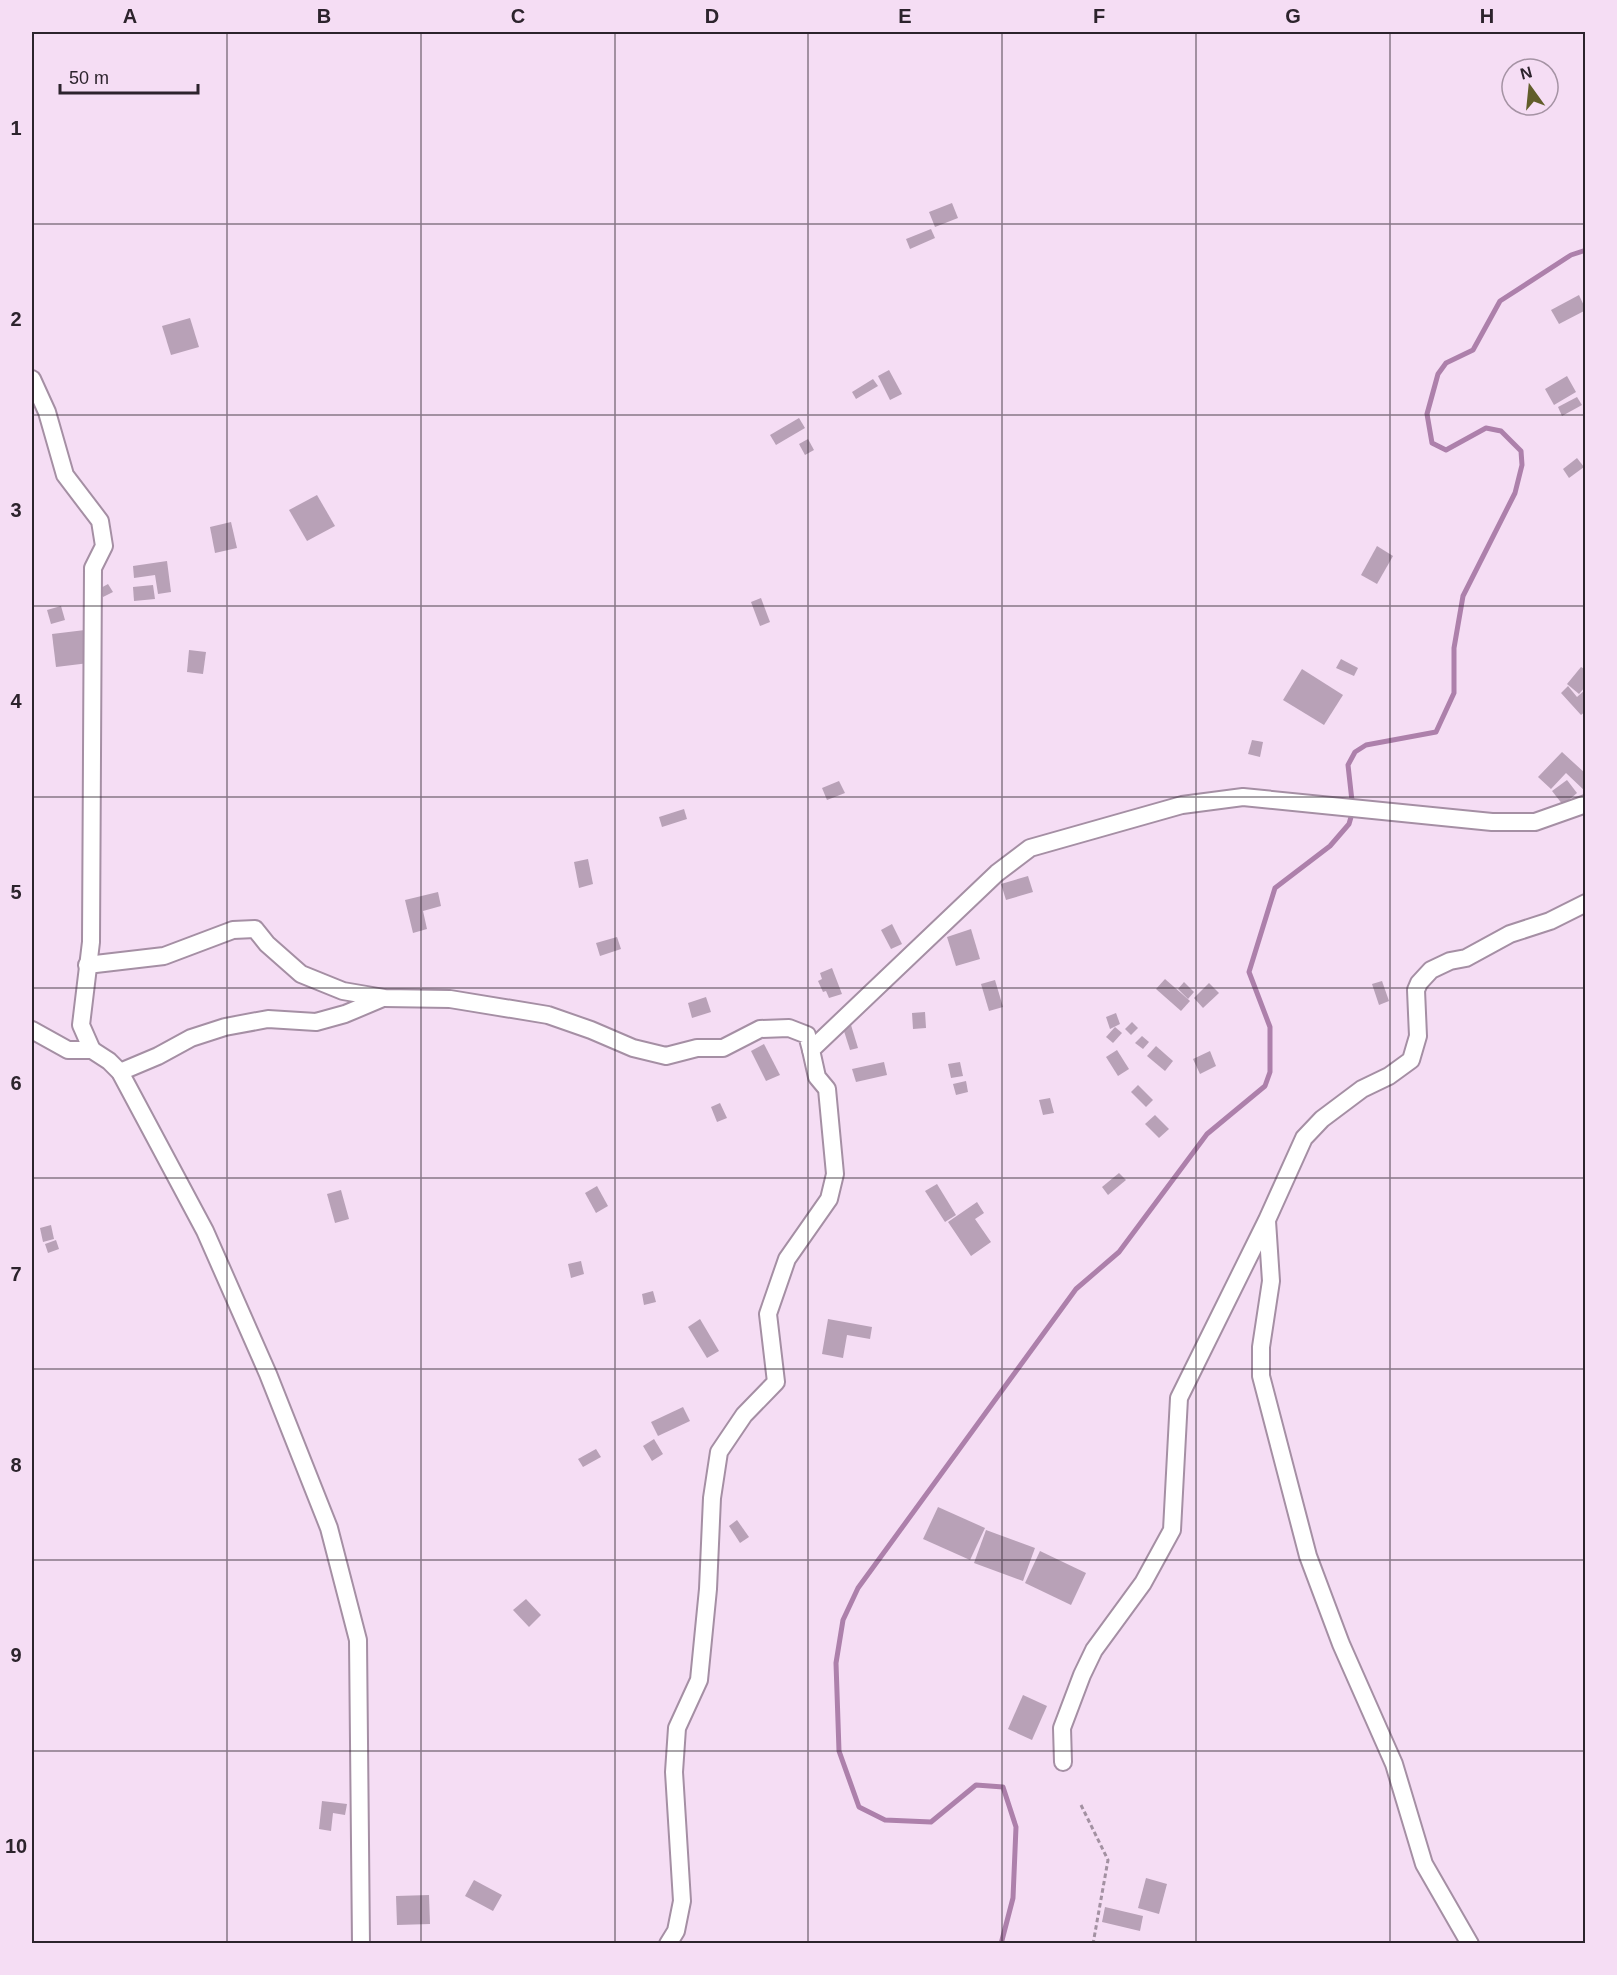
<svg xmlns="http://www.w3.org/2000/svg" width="1617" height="1975" font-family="Arial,sans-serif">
	<rect width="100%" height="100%" fill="#f5ddf4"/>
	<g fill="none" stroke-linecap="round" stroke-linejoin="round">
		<path stroke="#ad80ab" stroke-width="5" d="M1001,1944l12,-46 3,-71 -13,-40 -27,-2 -45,37 -46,-2 -26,-13 -20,-56 -3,-88 7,-43 15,-32 218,-299 43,-37 88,-118 58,-48 5,-14v-45l-21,-55 26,-84 55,-42 19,-22 4,-14 -5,-45 7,-13 11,-7 70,-13 18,-39v-45l9,-52 52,-103 7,-28 -1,-14 -20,-20 -15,-3 -40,22 -14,-7 -5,-29 11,-40 8,-11 27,-13 27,-49 71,-46 15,-5"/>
	</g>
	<g fill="#b8a1b7">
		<path d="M952,203l6,15 -23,9 -6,-15z"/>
		<path d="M931,229l4,9 -25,11 -4,-10z"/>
		<path d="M1579,295l7,15 -27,14 -8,-14z"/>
		<path d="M190,318l9,29 -28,8 -9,-29z"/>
		<path d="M889,370l13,24 -12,6 -12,-24z"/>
		<path d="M1567,376l9,16 -22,13 -9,-16z"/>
		<path d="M873,379l5,7 -22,13 -4,-7z"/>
		<path d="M1577,397l5,8 -20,11 -4,-9z"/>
		<path d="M799,418l6,10 -29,17 -6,-10z"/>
		<path d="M808,439l6,11 -9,5 -6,-11z"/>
		<path d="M1577,458l7,9 -15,11 -6,-9z"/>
		<path d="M317,495l18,31 -28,15 -18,-31z"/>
		<path d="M231,522l6,26 -22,5 -5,-26z"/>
		<path d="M1377,546l16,10 -16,28 -16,-9z"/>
		<path d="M167,561l4,31 -13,2 -3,-19 -21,3 -1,-12z"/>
		<path d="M108,584l5,8 -10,5 -4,-8z"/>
		<path d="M153,585l2,14 -21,2 -1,-14z"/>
		<path d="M761,598l9,24 -10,4 -9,-24z"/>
		<path d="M61,606l4,14 -14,4 -4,-14z"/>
		<path d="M85,630l4,33 -33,4 -4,-33z"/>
		<path d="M189,650l17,2 -3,22 -16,-2z"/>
		<path d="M1341,659l17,9 -4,8 -18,-8z"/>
		<path d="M1581,667l5,3v16l-7,8 -12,-10z"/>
		<path d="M1302,669l41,26 -19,30 -41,-25z"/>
		<path d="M1568,686l9,11 9,-8v22l-5,4 -20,-22z"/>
		<path d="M1252,740l11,2 -3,15 -12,-3z"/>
		<path d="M1562,752l24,22v18l-20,-19 -15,16 -13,-12z"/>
		<path d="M1567,780l10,13 -14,12 -11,-14z"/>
		<path d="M839,781l6,12 -18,7 -5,-12z"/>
		<path d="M684,809l3,10 -25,8 -3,-10z"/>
		<path d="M588,859l5,25 -14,4 -5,-26z"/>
		<path d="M1028,876l5,16 -27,8 -5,-16z"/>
		<path d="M438,892l3,14 -18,5 4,18 -14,4 -8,-33z"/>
		<path d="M892,924l10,20 -11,5 -10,-19z"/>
		<path d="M971,929l9,30 -24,7 -9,-29z"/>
		<path d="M617,937l4,12 -21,7 -4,-13z"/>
		<path d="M832,968l10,26 -13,4 -3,-7 -3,1 -5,-11 4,-2 -2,-6z"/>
		<path d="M1165,979l25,22 -9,10 -25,-22z"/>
		<path d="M995,980l8,27 -14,4 -8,-27z"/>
		<path d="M1382,981l7,20 -10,4 -7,-21z"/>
		<path d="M1184,982l10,10 -6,7 -10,-10z"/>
		<path d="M1209,983l10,10 -16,15 -9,-10z"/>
		<path d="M706,997l5,15 -19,6 -4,-15z"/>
		<path d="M925,1012l1,16 -13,1 -1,-16z"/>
		<path d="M1116,1013l4,11 -10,5 -4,-12z"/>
		<path d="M1132,1022l6,6 -7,7 -6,-6z"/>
		<path d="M851,1025l7,23 -8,2 -7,-22z"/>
		<path d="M1115,1027l7,6 -9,10 -7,-6z"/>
		<path d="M1142,1036l7,6 -6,7 -8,-6z"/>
		<path d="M764,1044l16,31 -14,6 -15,-30z"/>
		<path d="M1156,1046l17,15 -8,10 -18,-15z"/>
		<path d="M1117,1050l12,19 -11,7 -12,-19z"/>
		<path d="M1210,1051l6,15 -16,8 -7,-15z"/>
		<path d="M884,1062l3,13 -31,7 -4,-13z"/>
		<path d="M960,1062l3,14 -12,2 -3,-14z"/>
		<path d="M966,1081l2,11 -12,3 -3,-11z"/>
		<path d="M1138,1085l15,15 -7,7 -15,-15z"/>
		<path d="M1050,1098l4,15 -11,2 -4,-15z"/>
		<path d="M720,1103l7,15 -10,4 -6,-15z"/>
		<path d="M1155,1115l14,14 -10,9 -14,-14z"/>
		<path d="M1119,1173l7,7 -18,15 -6,-8z"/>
		<path d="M937,1184l19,31 -11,7 -20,-31z"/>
		<path d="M597,1186l11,20 -12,7 -11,-20z"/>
		<path d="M341,1190l8,29 -14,4 -8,-29z"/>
		<path d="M977,1202l7,11 -9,6 16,23 -20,14 -23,-34z"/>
		<path d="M51,1225l3,14 -11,3 -3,-14z"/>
		<path d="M56,1240l3,9 -11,4 -3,-9z"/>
		<path d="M581,1261l3,13 -13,4 -3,-14z"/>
		<path d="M653,1291l3,11 -12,3 -2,-11z"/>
		<path d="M700,1319l19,32 -12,7 -19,-31z"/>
		<path d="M828,1319l44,8 -2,12 -23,-4 -4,23 -21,-4z"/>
		<path d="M683,1407l7,14 -32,15 -7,-14z"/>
		<path d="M654,1439l9,15 -11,7 -9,-15z"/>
		<path d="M596,1449l5,8 -18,10 -5,-8z"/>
		<path d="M938,1507l47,21 -15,32 -47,-21z"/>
		<path d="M737,1520l12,17 -9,6 -11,-17z"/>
		<path d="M986,1530l49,18 -12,33 -49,-18z"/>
		<path d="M1040,1551l46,22 -15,32 -46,-22z"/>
		<path d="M526,1599l15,16 -12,12 -16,-17z"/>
		<path d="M1023,1695l24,11 -15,34 -24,-11z"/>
		<path d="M322,1801l25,3 -2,11 -12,-2 -2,18 -12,-2z"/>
		<path d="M1146,1878l21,6 -8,30 -21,-6z"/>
		<path d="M474,1880l28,15 -9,16 -28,-15z"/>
		<path d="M429,1895l1,29 -33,1 -1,-29z"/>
		<path d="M1105,1907l38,9 -3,15 -38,-9z"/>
	</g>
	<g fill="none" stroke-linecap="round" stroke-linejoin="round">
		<defs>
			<g id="minor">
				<path d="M32,379l15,33 18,63 35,46 4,25 -11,22 -2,374 -10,83 11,25"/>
				<path d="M87,965l77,-9 69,-26 22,-1 12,15 34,30 42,17 41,7 66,1 98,16 43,15 42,18 33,8 31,-8h26l37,-19 29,-1 18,7 4,15"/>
				<path d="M32,1030l36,20h24l17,11 11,11 85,159 63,143 61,154 29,112 3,304"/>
				<path d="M120,1072l38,-16 33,-18 34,-11 43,-8 48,3 29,-8 38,-16"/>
				<path d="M1267,1221l4,60 -10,66v29l47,180 33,88 53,120 30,100 46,80"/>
				<path d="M1063,1762l-1,-34 20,-53 12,-25 49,-67 29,-53 7,-132 88,-178 37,-82 18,-19 40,-30 27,-13 22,-16 7,-24 -2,-46 3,-7 12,-13 19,-9 16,-3 44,-24 40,-13 36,-18"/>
				<path d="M668,1944l8,-13 6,-30 -8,-129 3,-44 22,-48 9,-91 4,-91 7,-46 25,-37 32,-33 -8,-68 19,-55 42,-60 6,-25 -8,-85 -10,-12 -6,-27 186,-177 33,-25 152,-43 61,-8 249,25h43l51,-18"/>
			</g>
		</defs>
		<use href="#minor" stroke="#a58fa4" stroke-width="20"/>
		<path stroke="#a391a2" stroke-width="3" stroke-dasharray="4.5 3" stroke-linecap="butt" d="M1081,1805l27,55 -15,84"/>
		<use href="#minor" stroke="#fff" stroke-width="16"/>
	</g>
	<path fill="none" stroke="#2c232c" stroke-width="1.5" stroke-opacity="0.55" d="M227,32v1912M421,32v1912M615,32v1912M808,32v1912M1002,32v1912M1196,32v1912M1390,32v1912M32,224h1554M32,415h1554M32,606h1554M32,797h1554M32,988h1554M32,1178h1554M32,1369h1554M32,1560h1554M32,1751h1554"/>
	<rect width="1617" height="1975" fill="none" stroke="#f5ddf4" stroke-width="66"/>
	<g transform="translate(1530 87) rotate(345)"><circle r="28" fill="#f5ddf4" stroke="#a593a4" stroke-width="1.5"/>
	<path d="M0-4.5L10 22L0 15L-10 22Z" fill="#615d2a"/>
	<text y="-9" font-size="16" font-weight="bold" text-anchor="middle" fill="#2c232c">N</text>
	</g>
	<path d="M60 84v9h138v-9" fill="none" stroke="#2c232c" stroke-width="3"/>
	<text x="69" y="84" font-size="18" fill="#2c232c" stroke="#f5ddf4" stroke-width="4.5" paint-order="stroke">50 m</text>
	<rect x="33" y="33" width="1551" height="1909" fill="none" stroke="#2c232c" stroke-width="2"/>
	<g font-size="20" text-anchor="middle" font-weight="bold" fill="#2c232c">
		<text x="130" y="23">A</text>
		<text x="324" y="23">B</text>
		<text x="518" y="23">C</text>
		<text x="712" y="23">D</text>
		<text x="905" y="23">E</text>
		<text x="1099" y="23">F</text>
		<text x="1293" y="23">G</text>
		<text x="1487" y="23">H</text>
		<text x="16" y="135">1</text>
		<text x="16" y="326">2</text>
		<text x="16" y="517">3</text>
		<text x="16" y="708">4</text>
		<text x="16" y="899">5</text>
		<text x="16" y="1090">6</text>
		<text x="16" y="1281">7</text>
		<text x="16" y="1472">8</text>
		<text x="16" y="1662">9</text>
		<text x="16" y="1853">10</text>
	</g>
</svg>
